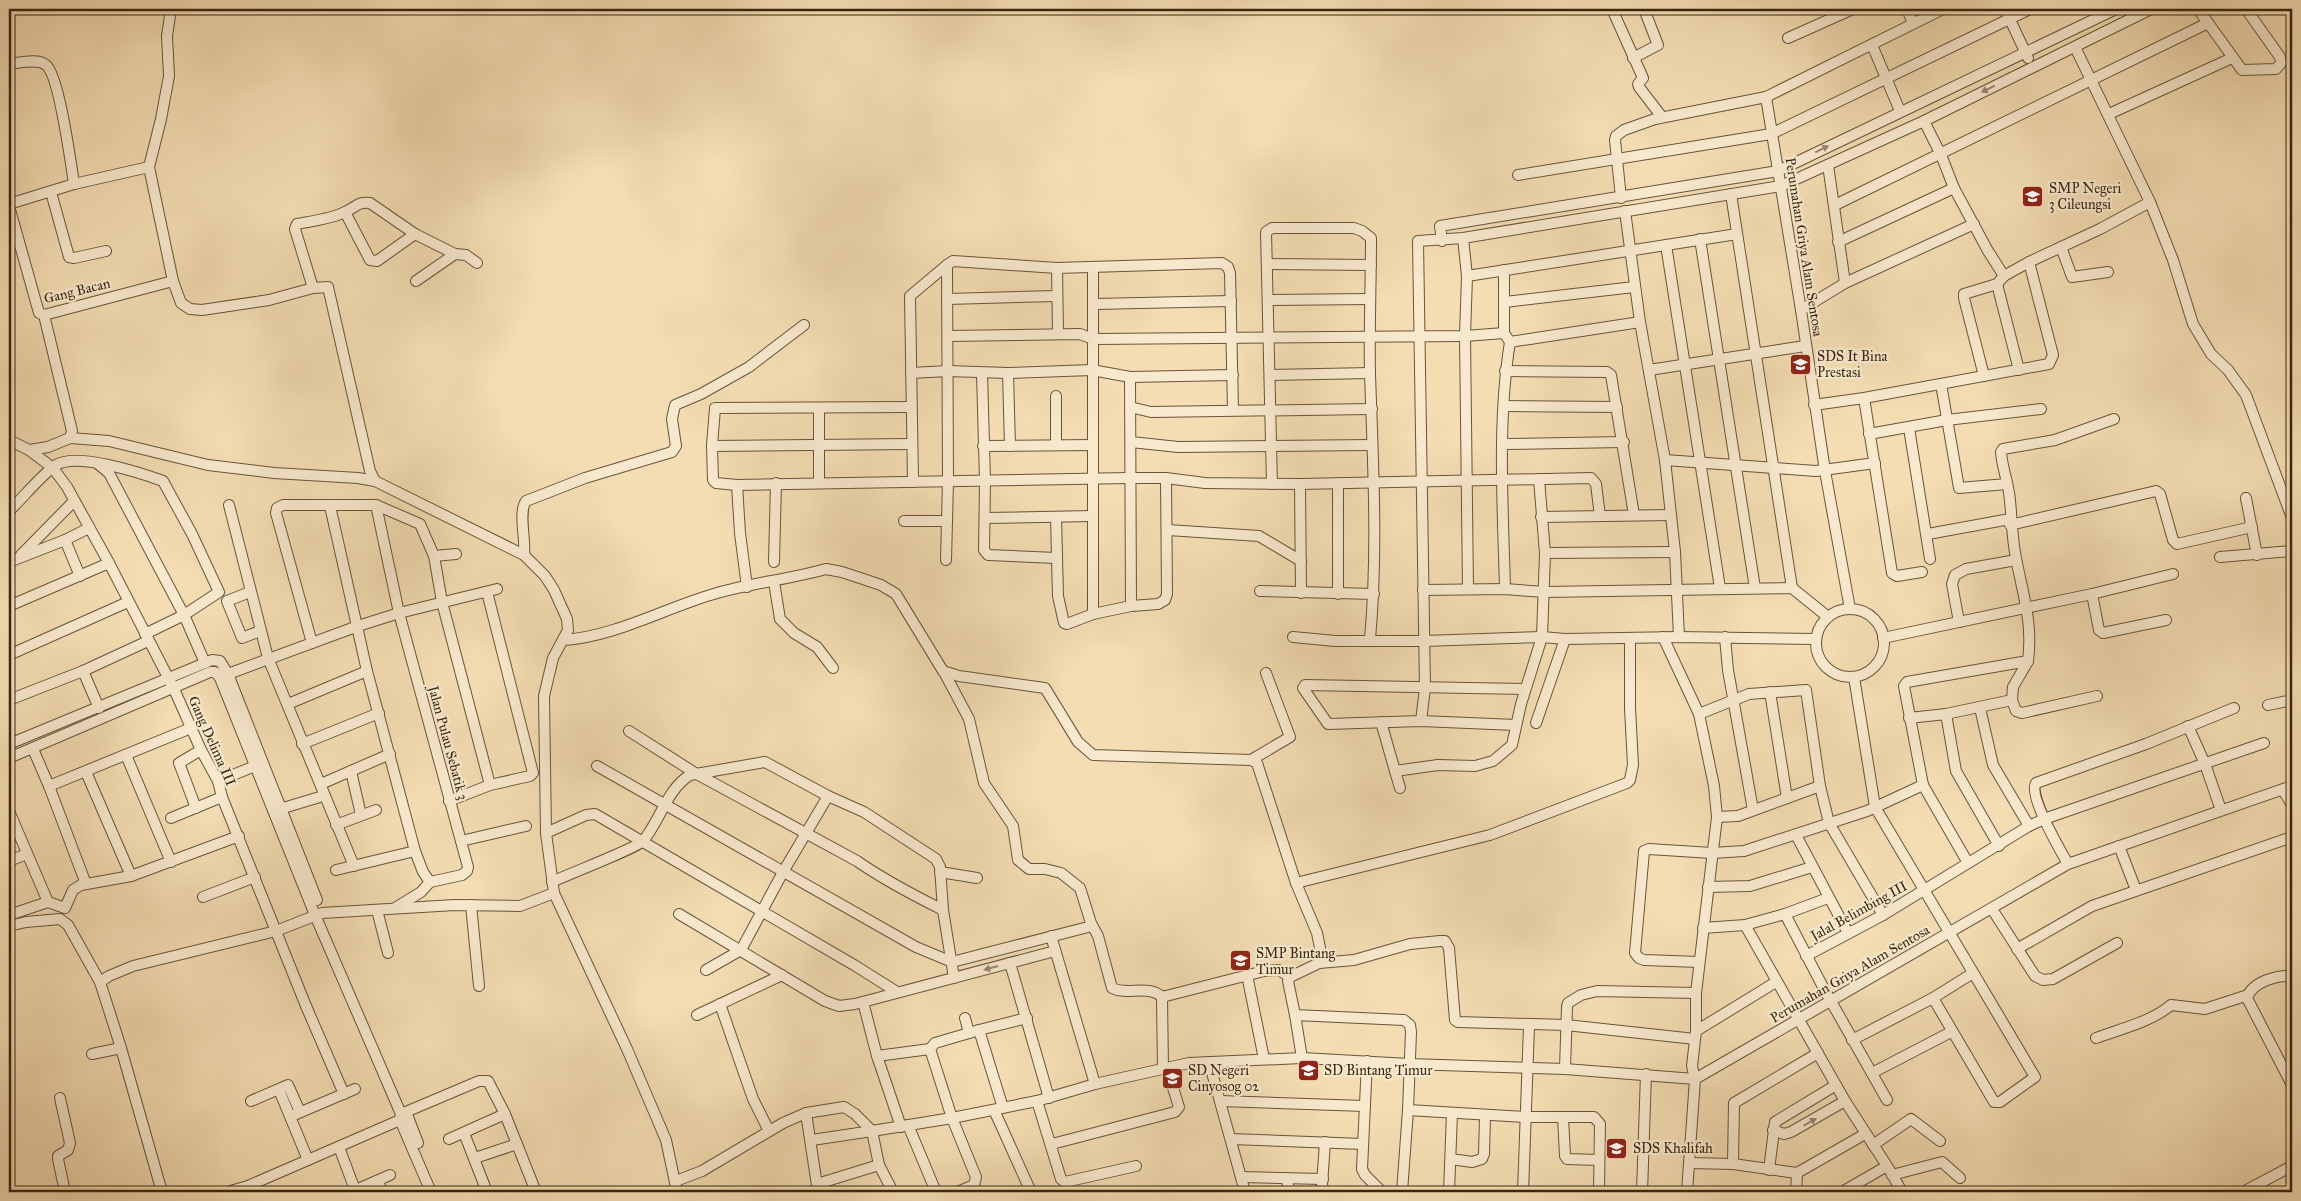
<svg xmlns="http://www.w3.org/2000/svg" width="2301" height="1201" font-family="'IM FELL Great Primer',serif">
	<rect width="100%" height="100%" fill="#f4ddb3"/>
	<filter id="stains"><feTurbulence type="fractalNoise" baseFrequency=".004" numOctaves="4"/><feColorMatrix values="0 0 0 0 .2 0 0 0 0 .09 0 0 0 0 .02 0 0 0 .5 -.17"/></filter>
	<radialGradient id="worn" r=".72"><stop offset=".6" stop-color="#630" stop-opacity="0"/><stop offset="1" stop-color="#630" stop-opacity=".3"/></radialGradient>
	<g fill="none" stroke-linecap="round" stroke-linejoin="round">
		<defs>
			<g id="minor">
				<path d="M171,9l-4,27 2,40 -8,43 -12,48 24,114 8,22 9,6 12,1 67,-10 44,-12 15,-1 42,184 5,10 149,74 21,21 9,14 13,29 1,11 -15,28 -9,38 2,137 8,60 73,156 39,91 11,52"/>
				<path d="M1612,9l31,69 -5,6 1,3 23,30"/>
				<path d="M1907,9l6,14"/>
				<path d="M2005,9l23,49"/>
				<path d="M2198,9l44,61 34,-1 5,-6 -1,-6 -34,-48"/>
				<path d="M1788,38l65,-29"/>
				<path d="M1872,45l28,66"/>
				<path d="M2075,47l75,155 23,58 20,64 18,30 17,16 18,25 46,123"/>
				<path d="M1633,58l25,-13 -14,-36"/>
				<path d="M9,64c10,-1 29,-6 37,1 13,10 25,99 28,119"/>
				<path d="M1766,97l35,213 24,161 25,138"/>
				<path d="M2109,114l123,-56"/>
				<path d="M1924,121l17,34 13,33 34,63 16,25"/>
				<path d="M1828,165l17,118"/>
				<path d="M1518,175l253,-41 259,-125"/>
				<path d="M51,192l18,65 5,1 32,-7"/>
				<path d="M1731,194l61,394"/>
				<path d="M1621,198l-6,-58 1,-4 8,-6 31,-11 111,-22 177,-88"/>
				<path d="M9,204l65,-20 75,-17"/>
				<path d="M1835,205l373,-182"/>
				<path d="M9,206l30,107 5,2 129,-34"/>
				<path d="M1625,211l15,111 25,138 10,92 4,85"/>
				<path d="M345,212l25,48 7,1 38,-27"/>
				<path d="M1463,238l4,38 -2,60 3,253"/>
				<path d="M1700,239l55,349"/>
				<path d="M1442,241l-2,-15 338,-55 338,-162"/>
				<path d="M1838,242l116,-54"/>
				<path d="M1666,245l54,343"/>
				<path d="M2061,247l11,30 36,-5"/>
				<path d="M1267,264l104,1"/>
				<path d="M1057,268l1,66"/>
				<path d="M1504,270v63l6,9c-13,80 -7,167 -5,247"/>
				<path d="M1467,276l270,-42"/>
				<path d="M416,281l39,-27"/>
				<path d="M1997,284l22,86"/>
				<path d="M313,288l-18,-59 2,-5c15,-3 34,-5 48,-12 10,-4 13,-11 25,-9l45,31 40,20 11,1 11,8"/>
				<path d="M947,299l110,-3"/>
				<path d="M1268,300l101,-1"/>
				<path d="M1505,302l129,-15"/>
				<path d="M1094,304l137,-3"/>
				<path d="M1801,310l44,-27 129,-59"/>
				<path d="M948,336l132,-2 13,5 372,-3 39,-3"/>
				<path d="M1510,342l130,-20"/>
				<path d="M1649,370l156,-24"/>
				<path d="M1505,371l102,1 4,3 23,140"/>
				<path d="M911,373l37,-2 60,2 84,-3 38,7 103,-2"/>
				<path d="M982,373l3,108 -1,69 4,5 68,3"/>
				<path d="M1008,373l2,73"/>
				<path d="M1270,375l100,-2"/>
				<path d="M1984,376l-20,-78v-4l33,-10 7,-8 25,-14 71,-33 50,-27"/>
				<path d="M1130,377l1,229"/>
				<path d="M1941,384l18,104 48,-4"/>
				<path d="M1056,396v49"/>
				<path d="M1864,398l28,175 5,3 25,-4"/>
				<path d="M1814,405l50,-7 185,-34 4,-9 -24,-93"/>
				<path d="M1504,406l113,1"/>
				<path d="M911,407l-196,1 -3,38 1,34 3,3 21,2 393,-7h36l39,5 95,1 291,-6 5,6 4,32"/>
				<path d="M1130,407l21,5 221,-3"/>
				<path d="M819,408v75"/>
				<path d="M1909,428l21,131"/>
				<path d="M1869,434l78,-14 94,-11"/>
				<path d="M70,438l39,3 99,24 66,8 84,5 17,3"/>
				<path d="M9,440l20,10 24,18 14,19 42,76 65,126 27,61 17,31 4,16 84,209 38,88"/>
				<path d="M1131,442l47,5 194,-2"/>
				<path d="M1504,444l120,-2"/>
				<path d="M712,446l199,-2"/>
				<path d="M983,446l110,-1"/>
				<path d="M29,450l19,-3 22,-9 2,-7 -28,-116"/>
				<path d="M1665,460l151,11 59,-8"/>
				<path d="M98,464l11,9 75,142 21,48"/>
				<path d="M913,482l-3,-186 37,-31"/>
				<path d="M1272,484l-6,-252 6,-4h82l8,3 9,7c0,45 -2,91 -1,136 3,89 8,177 0,265"/>
				<path d="M1300,484l1,109"/>
				<path d="M737,485l3,48 7,54"/>
				<path d="M2246,498l11,57"/>
				<path d="M229,505l39,153 86,208"/>
				<path d="M330,506l37,165 48,180 8,21 7,10 32,-7 5,-4 1,-4 -69,-254 -23,-108"/>
				<path d="M9,511c14,-13 31,-35 47,-46 21,-13 85,8 107,16l29,53 27,58 -35,23 -39,19"/>
				<path d="M1056,517l2,79 6,27 3,1 26,-10 38,-8 27,-2 7,-4 2,-6 -1,-116"/>
				<path d="M1541,517l130,-2"/>
				<path d="M985,518l107,-2"/>
				<path d="M904,521h43"/>
				<path d="M2010,525l146,-34 4,3 13,46 4,4 75,-17"/>
				<path d="M1168,530l91,6 42,25"/>
				<path d="M1928,534l82,-15"/>
				<path d="M65,540l15,36"/>
				<path d="M1545,553l130,-1"/>
				<path d="M21,555l53,-54"/>
				<path d="M524,555c2,-15 -6,-43 2,-54l59,-23 87,-26 4,-6 -4,-27 3,-14 26,-11 48,-27 55,-42"/>
				<path d="M434,556l22,-2"/>
				<path d="M2220,557l72,-6"/>
				<path d="M946,560l2,-79 -1,-216 6,-4 104,7 165,-5 6,4 2,6 3,136"/>
				<path d="M9,562l56,-22 24,-12"/>
				<path d="M774,562l2,-79"/>
				<path d="M774,582l6,37 14,14 23,14 16,21"/>
				<path d="M1423,590l82,-1 39,3 248,-4 36,29"/>
				<path d="M1260,591l114,3"/>
				<path d="M250,592l-23,9 15,37 18,-7"/>
				<path d="M1338,594v-111"/>
				<path d="M2092,594l81,-20"/>
				<path d="M9,606l100,-43"/>
				<circle cx="1850" cy="643" r="34"/>
				<path d="M1093,614v-347"/>
				<path d="M1959,622l-7,-38 3,-9 11,-6 50,-9"/>
				<path d="M1293,637l42,4h89l118,-4 23,2 114,-2 137,2"/>
				<path d="M1663,637l36,77 15,72 3,31 -21,176v38l-4,35 3,13 -8,113"/>
				<path d="M1725,637l3,33 25,140"/>
				<path d="M1883,638l209,-44 7,36 4,3 63,-13"/>
				<path d="M564,640c53,-4 103,-33 153,-47 36,-10 73,-14 109,-24l16,3 39,13 15,9 47,77 16,5 86,12 33,54 15,13 158,5 6,3 39,120 21,50 3,15 -1,15"/>
				<path d="M312,643l-36,-130 1,-5 6,-3h93l44,19 14,32 8,46 48,183"/>
				<path d="M9,655l119,-53"/>
				<path d="M83,671l16,37"/>
				<path d="M944,672l25,47 15,64 29,43 5,34 11,9h16l16,4 19,15 11,35 7,13 14,52c15,8 37,-4 50,9"/>
				<path d="M228,674l130,-48 41,-13 98,-24"/>
				<path d="M1854,677l21,130 160,270 -35,25h-6l-61,-104"/>
				<path d="M1770,692l17,106"/>
				<path d="M9,700l74,-29 65,-30"/>
				<path d="M2012,700l4,11 6,2 75,-17"/>
				<path d="M288,704l79,-33"/>
				<path d="M2268,705l24,-5"/>
				<path d="M1980,708l13,57 36,61"/>
				<path d="M1699,714l50,-20 57,-4 14,96 9,37 54,92"/>
				<path d="M1946,714l10,57 43,75"/>
				<path d="M1909,718l37,-4 66,-14 1,-13 15,-26"/>
				<path d="M1421,721l4,-33 -7,-447 45,-3 318,-52 143,-65 227,-112"/>
				<path d="M1381,722l14,49 43,-6 37,1 18,-5 19,-16 9,-41 21,-67 3,-84 -6,-74"/>
				<path d="M1536,723l29,-84"/>
				<path d="M1516,725l-95,-4 -93,3 -25,-36 2,-3 220,4"/>
				<path d="M2188,726l17,38 16,46"/>
				<path d="M629,731l66,42 162,88c27,19 56,34 86,49"/>
				<path d="M9,744l196,-81 7,-3 8,1 8,13 89,226"/>
				<path d="M302,744l77,-31"/>
				<path d="M33,749l16,37 37,98"/>
				<path d="M126,755l45,107"/>
				<path d="M9,758l201,-86h5l5,6 95,237 86,199 -1,6 31,72"/>
				<path d="M1251,760l39,-23 -24,-64"/>
				<path d="M597,766l319,181 36,15 140,-36"/>
				<path d="M351,771l10,44"/>
				<path d="M1395,771l5,17"/>
				<path d="M86,772l45,104"/>
				<path d="M218,781l37,-15"/>
				<path d="M321,784l69,-30"/>
				<path d="M49,786l142,-58"/>
				<path d="M2283,790l9,15"/>
				<path d="M449,801l41,-16 40,-9 3,-3 -46,-181"/>
				<path d="M196,808l-17,-45 22,-13"/>
				<path d="M280,809l43,-13"/>
				<path d="M9,811l39,91"/>
				<path d="M1717,817l21,-1 82,-30"/>
				<path d="M171,818l51,-21"/>
				<path d="M336,825l40,-15"/>
				<path d="M546,833l40,-18 9,-1 259,151 43,27"/>
				<path d="M1796,835l52,98"/>
				<path d="M461,841l65,-15"/>
				<path d="M2119,846l17,44"/>
				<path d="M9,861l18,-7"/>
				<path d="M1968,863l-45,-78 -19,-99 3,-4 121,-21c5,-38 -5,-66 -12,-103 -4,-19 -4,-38 -6,-57 -1,-17 -8,-33 -9,-49l2,-3 52,-9 59,-21"/>
				<path d="M2068,864c-8,-14 -40,-69 -32,-81l110,-39 88,-36"/>
				<path d="M336,870l79,-19"/>
				<path d="M940,872l37,6"/>
				<path d="M552,882c14,-7 85,-34 91,-41 17,-20 24,-52 47,-66l75,-13 63,34 36,16 72,47 4,8 3,43 11,68"/>
				<path d="M1296,883l194,-48 137,-52 3,-3 3,-15 -3,-57v-69"/>
				<path d="M1708,887l42,-1 62,-19"/>
				<path d="M203,897l52,-20"/>
				<path d="M471,905l8,81"/>
				<path d="M395,908l26,-16 9,-10"/>
				<path d="M1992,909l43,67 8,4 10,-1 64,-36"/>
				<path d="M377,910l11,43"/>
				<path d="M679,914l146,87 14,5 16,-2 200,-53"/>
				<path d="M1785,914l39,75 63,111"/>
				<path d="M9,915l39,-13 17,6 8,-18 8,-5 50,-9 108,-40"/>
				<path d="M1745,925l100,176 42,65 -45,26"/>
				<path d="M9,926l17,-4 34,-3 8,6 32,57 21,66 41,144"/>
				<path d="M1703,928l42,-3 40,-11 43,-16"/>
				<path d="M1051,936l44,148"/>
				<path d="M2017,949l75,-43 200,-69"/>
				<path d="M1806,956l77,-41 146,-89 15,-7 220,-76"/>
				<path d="M1699,962l-55,-2 -5,-2 -4,-5 9,-102 5,-2 63,4 32,-2 123,-40 56,-26"/>
				<path d="M1010,963l39,135"/>
				<path d="M706,970l35,-20 42,-78 45,-76"/>
				<path d="M1247,975l17,84"/>
				<path d="M2292,976c-16,-1 -40,6 -45,22l45,87"/>
				<path d="M100,982l9,-6 24,-10 143,-35 46,-18 133,-8 65,1 34,-13"/>
				<path d="M1162,997l102,-26 15,-1 11,7"/>
				<path d="M1162,997l1,72"/>
				<path d="M863,1002l14,54 24,71"/>
				<path d="M720,1004l33,95 16,32"/>
				<path d="M697,1015l85,-40"/>
				<path d="M1295,1015l-7,-34 2,-4 29,-14 35,-3 56,-16 30,-3h5l4,7 6,72 3,2 108,3 129,14"/>
				<path d="M965,1018l4,15 10,-3 24,78"/>
				<path d="M979,1030l48,-12"/>
				<path d="M1696,1031l80,-49"/>
				<path d="M2096,1038c24,-9 55,-16 75,-33l34,4 43,-14"/>
				<path d="M1852,1040l81,-42 40,-25"/>
				<path d="M92,1054l29,-6"/>
				<path d="M877,1056l53,-7"/>
				<path d="M1302,1058l-7,-43 109,5 6,5 1,7 -3,78 -6,82"/>
				<path d="M1367,1061l-5,108 3,6 17,17"/>
				<path d="M1209,1062l36,130"/>
				<path d="M1565,1069l2,-62 1,-4 13,-8 16,-4 99,2"/>
				<path d="M1872,1073l79,-41"/>
				<path d="M279,1090l29,70"/>
				<path d="M60,1098l10,45 -2,7 -10,6v3l7,33"/>
				<path d="M251,1101l37,-16 12,27"/>
				<path d="M1037,1101l24,78 4,3 71,-16"/>
				<path d="M1220,1101l145,5"/>
				<path d="M994,1110l37,82"/>
				<path d="M1408,1110l117,7h69l6,7 -1,68"/>
				<path d="M406,1112l12,31"/>
				<path d="M806,1113l12,79"/>
				<path d="M401,1114l78,-33h9l17,33 31,78"/>
				<path d="M294,1115l61,-26"/>
				<path d="M1563,1117l2,39 2,3 32,1"/>
				<path d="M908,1125l28,67"/>
				<path d="M1773,1130l11,4 7,-2 54,-31"/>
				<path d="M464,1133l23,59"/>
				<path d="M449,1139l56,-25"/>
				<path d="M1231,1139l132,5"/>
				<path d="M812,1140l60,-9 7,34 14,27"/>
				<path d="M1052,1144l123,-32 4,-5 -1,-3 -11,-36"/>
				<path d="M1873,1145l38,-26 29,22"/>
				<path d="M339,1147l16,43"/>
				<path d="M475,1158l42,-14"/>
				<path d="M1451,1159l21,3 10,-3 2,-5 1,-38"/>
				<path d="M1690,1163l43,1 64,9 68,-39"/>
				<path d="M1733,1164l1,-61 84,-50"/>
				<path d="M1889,1169l13,23"/>
				<path d="M1769,1170l6,-48 61,-37"/>
				<path d="M1892,1175l50,-13 18,16"/>
				<path d="M1241,1177l82,2"/>
				<path d="M1286,1178l4,14"/>
				<path d="M377,1181l6,11"/>
				<path d="M676,1181l26,-10 81,-48 23,-10 38,-6 11,7 17,17 80,-13 85,-17 58,-17 94,-21 113,-5 107,6 156,5 130,10 373,-215 224,-78"/>
				<path d="M817,1184l62,-19"/>
				<path d="M227,1192l21,-6"/>
				<path d="M249,1192l-1,-6 152,-66"/>
				<path d="M351,1192l39,-17"/>
				<path d="M957,1192l17,-7 2,-8 -24,-59 -22,-69 5,-6 34,-10"/>
				<path d="M1324,1192l-2,-7 3,-43"/>
				<path d="M1449,1192l3,-79"/>
				<path d="M1523,1192l6,-166"/>
				<path d="M1642,1192l4,-118"/>
				<path d="M1796,1192l1,-19"/>
				<path d="M2243,1192l49,-26"/>
			</g>
		</defs>
		<use href="#minor" stroke="#685439" stroke-width="12"/>
		<use href="#minor" stroke="#f8e9ce" stroke-width="10"/>
	</g>
	<defs><path id="oneway-solid" d="M-6-.8H1V-3.2L6.5 0L1 3.2V.8H-6Z" transform="scale(1.25)"/></defs>
	<g fill="#98886f">
		<use href="#oneway-solid" transform="translate(1988 89) rotate(154)"/>
		<use href="#oneway-solid" transform="translate(1822 149) rotate(-26)"/>
		<use href="#oneway-solid" transform="translate(991 968) rotate(165)"/>
		<use href="#oneway-solid" transform="translate(1810 1122) rotate(-30)"/>
	</g>
	<defs>
		<symbol id="school-square" viewBox="-11 -11 22 22"><rect x="-9" y="-9" width="18" height="18" rx="4" fill="#8f2418" stroke="#f8e9ce"/><path d="M0-5L7-2L0 1L-7-2ZM-4 1L0 2.5L4 1V4Q0 6-4 4Z" fill="#fff"/></symbol>
	</defs>
	<g fill-rule="evenodd">
		<use href="#school-square" x="2020" y="184" width="25" height="25"/>
		<use href="#school-square" x="1788" y="352" width="25" height="25"/>
		<use href="#school-square" x="1228" y="948" width="25" height="25"/>
		<use href="#school-square" x="1296" y="1058" width="25" height="25"/>
		<use href="#school-square" x="1160" y="1066" width="25" height="25"/>
		<use href="#school-square" x="1604" y="1136" width="25" height="25"/>
	</g>
	<g text-anchor="middle" dominant-baseline="central" stroke-width="4.5" stroke-linejoin="round" paint-order="stroke">
		<g font-size="14" fill="#392610" stroke="#f8e9ce" text-anchor="start">
			<text x="2049" y="188">SMP Negeri<tspan x="2049" dy="16">3 Cileungsi</tspan></text>
			<text x="1817" y="356">SDS It Bina<tspan x="1817" dy="16">Prestasi</tspan></text>
			<text x="1256" y="953">SMP Bintang<tspan x="1256" dy="16">Timur</tspan></text>
			<text x="1188" y="1070">SD Negeri<tspan x="1188" dy="16">Cinyosog 02</tspan></text>
			<text x="1324" y="1070">SD Bintang Timur</text>
			<text x="1633" y="1148">SDS Khalifah</text>
		</g>
		<g font-size="14" fill="#392610" stroke="#f8e9ce">
			<text transform="translate(1804 247) rotate(81)">Perumahan Griya Alam Sentosa</text>
			<text transform="translate(77 291) rotate(-14)">Gang Bacan</text>
			<text transform="translate(212 741) rotate(66)">Gang Delima III</text>
			<text transform="translate(448 743) rotate(75)">Jalan Pulau Sebatik 3</text>
			<text transform="translate(1859 911) rotate(-29)">Jalal Belimbing III</text>
			<text transform="translate(1850 974) rotate(-30)">Perumahan Griya Alam Sentosa</text>
		</g>
	</g>
	<rect width="2301" height="1201" fill="none" stroke="#f4ddb3" stroke-width="30"/>
	<rect x="10" y="10" width="2281" height="1181" fill="none" stroke="#392610" stroke-width="2.5"/>
	<rect x="15" y="15" width="2271" height="1171" fill="none" stroke="#392610"/>
	<rect width="100%" height="100%" filter="url(#stains)"/>
	<rect width="100%" height="100%" fill="url(#worn)"/>
</svg>
